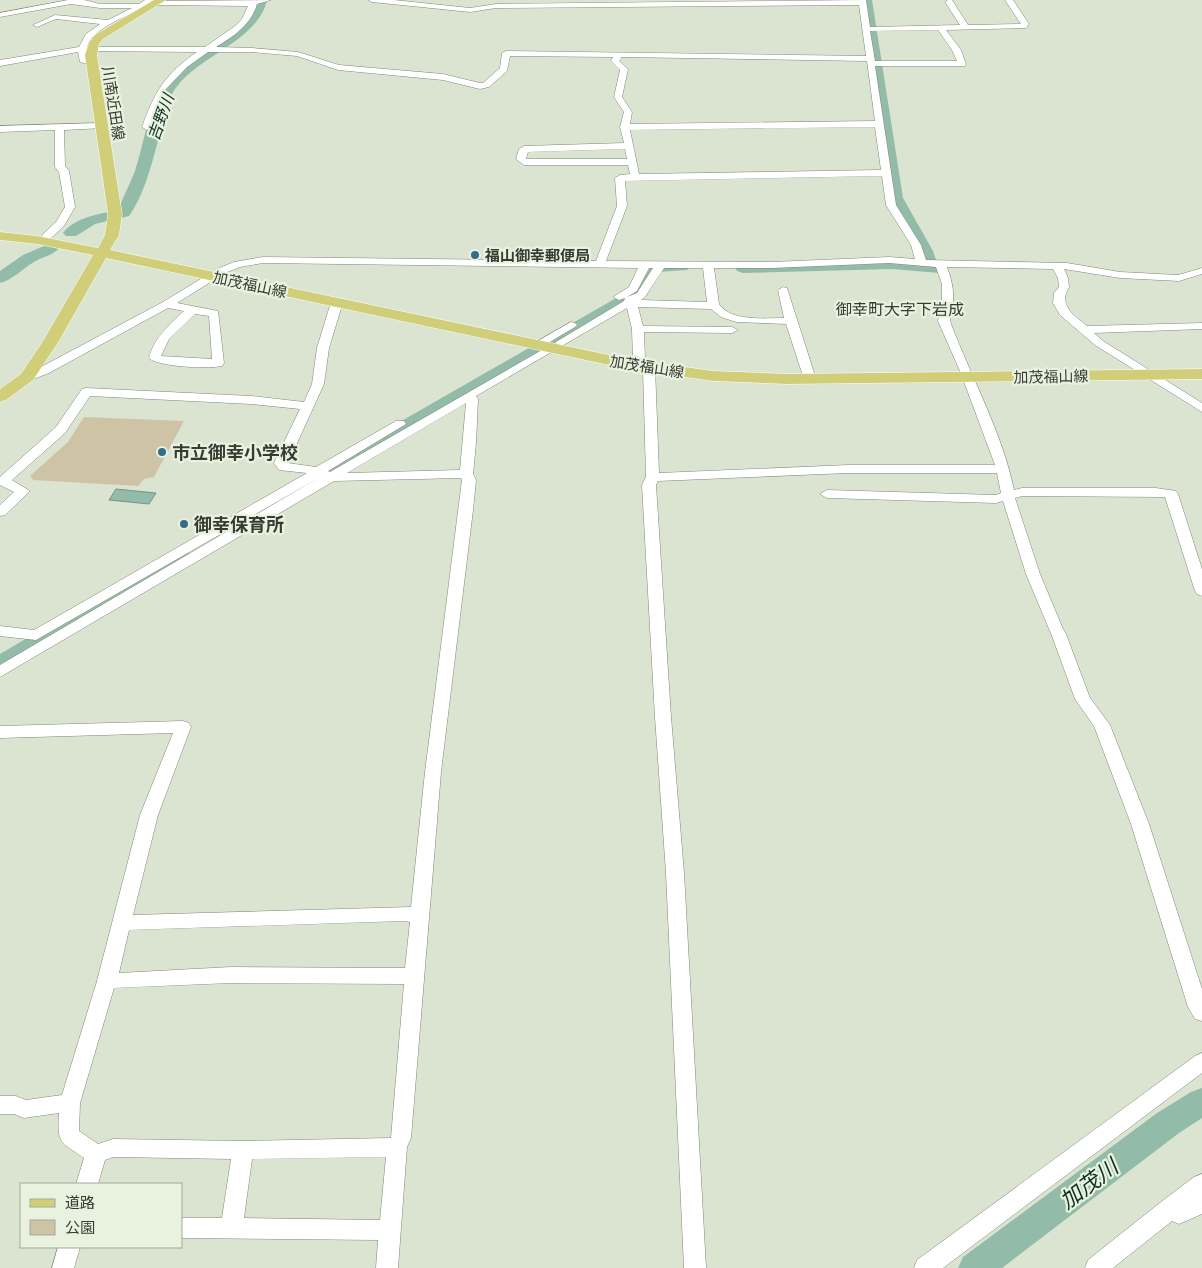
<svg xmlns="http://www.w3.org/2000/svg" width="1202" height="1268" font-family="'Exo 2','Noto Sans JP',sans-serif">
	<rect width="100%" height="100%" fill="#dbe4d1"/>
	<path fill="#cfc3a6" d="M84,417l100,4 -30,56 -10,2 -6,7 -105,-6 -3,-4 38,-34z"/>
	<path fill="#93bba9" stroke="#779586" d="M116,489l40,4 -7,11 -40,-4z"/>
	<g fill="none" stroke-linecap="round" stroke-linejoin="round">
		<g fill="#93bba9" fill-rule="evenodd">
			<path d="M255,0h12c-9,40 -65,55 -89,85 -9,10 -11,25 -15,38 -9,30 -16,68 -34,93l-34,8 -19,12h-10l-3,-3c12,-16 37,-19 55,-23 5,-13 12,-26 17,-39 9,-28 15,-71 34,-93 24,-26 78,-43 86,-78z"/>
			<path d="M860,0h12l31,198 30,53 4,12 8,2 2,3 -2,3 -6,2 -47,-4 -149,4 -6,-2 -2,-3 2,-3 6,-2 149,-4 29,3 -4,-11 -28,-53z"/>
			<path d="M51,243l6,2 2,3c-5,7 -17,9 -25,14 -11,6 -21,18 -34,21v-12l23,-16z"/>
			<path d="M658,262l29,2 2,3 -2,3 -29,2 -21,29 -328,189 -7,2 -7,-2 -3,-4 3,-4 330,-189 18,-27z"/>
			<path d="M181,551l7,1 4,5 -4,5 -180,107 -8,3v-18l174,-102z"/>
			<path d="M1202,1088v30l-23,15 -177,135h-44l5,-11 194,-144 34,-21z"/>
		</g>
		<defs>
			<g id="minor">
				<path d="M68,0h16l16,4h39l6,-4h10c-17,14 -62,25 -68,47h118l30,-21 7,-7 6,-13 -91,-1h-3v-4l117,-1 -14,4c-6,21 -24,33 -41,43l36,1 46,4 41,13 104,9 37,9h3l17,-15 2,-15 4,-2 360,5 -7,-51 -363,3 -26,4 -98,-10 -4,-2h26l76,8 26,-4 370,-4 4,27 90,-2 -15,-23 3,-2h4l16,25 53,-1 -16,-24h8l16,24 -3,4 -80,2 15,20 5,14 -1,2h-90l21,139 25,40 5,15 141,3 53,9 58,3 24,-7v6l-23,7 -59,-3 -56,-9 4,9 1,9c-11,18 4,28 18,39l115,-3v6l-108,4 9,8 99,62v9l-107,-67 -35,-30 -7,-12 1,-10 5,-6 -1,-9 -5,-9 -106,-2c4,11 7,22 6,34 0,8 -5,16 -2,23 21,55 51,108 63,166l8,-2h134l20,3 2,3 24,75v27l-5,-2 -2,-3 -30,-94 -143,-1 -7,2 25,76 23,55 3,5 24,64 20,27 39,99 53,165v32l-7,-2 -7,-12 -57,-183 -37,-98 -19,-27 -23,-63 -26,-62 -23,-73 -7,2 -169,-5 -7,-4 7,-4 169,5 5,-2 -4,-20h-149l-190,8 -2,4 15,232 13,156 22,395h-22l-18,-395 -11,-156 -13,-232 4,-8 -3,-108 -10,-9 -1,-31 -5,-21 -151,88 2,3 -2,44 -3,31 3,6 -3,30 -32,262 -30,366 -4,9 -9,121h-22l2,-28 -197,-2v-20h41l9,-59 -118,-2 -8,3 -7,24h-22l8,-26c-24,-17 -27,-14 -25,-45l-35,5 -10,-4h-14v-18h16l10,4 36,-5 35,-114 43,-166 33,-82 -173,5v-12l183,-5 6,2 2,4 -33,88 -25,100 278,-8 14,-135 37,-292 -1,-2 -127,3 -334,196v-12l320,-188 -284,163 -36,-4v-10l34,4 273,-157 -28,-3 -5,-7 26,-54 -49,-5 -161,-8 -25,37 -53,47 18,11 -25,24 -5,1v-11l14,-13 -14,-7v-8l56,-50 26,-38 4,-1 165,8 53,6 8,-18 5,-36 14,-46 6,-3 6,3 -14,46 -5,36 -36,79 28,4 80,-46h8l2,3 -78,47 2,1 219,-126 6,-1 1,-3 68,-41 1,-3 -6,2 -6,-3 16,-10 9,-19 -375,-5 -23,4 -15,6 -48,30 41,8 6,52 -2,3c-13,3 -64,1 -73,-8 5,-20 20,-33 35,-47l-16,-3 -119,65 -18,7h-8l-2,-3 2,-3 18,-7 122,-65 54,-33 17,-7 29,-5 333,4 21,-55 -2,-28 5,-3 10,-1 -2,-9h-104l-8,-6 3,-10 5,-3 100,-3 -4,-16 4,-15 -10,-15 6,-27 -9,-9 2,-4 -103,-1 -3,15 -18,16 -9,2 -37,-9 -105,-10 -41,-14 -45,-4h-44l-21,15 -21,22 -14,38 -5,3 -5,-3c13,-36 23,-53 55,-75l-111,-1 1,7 9,4 -4,3 -12,-3 -2,-10 -78,14v-6l79,-13 7,-13 14,-10 -44,-5 -19,8 -4,-2 22,-10 53,5 24,-12h-32l-29,-4 -71,13v-4zM938,30l14,20 5,11h-82l-5,-30zM621,57l246,4 8,60 -245,3 2,-12 -10,-15 6,-28 -9,-8zM875,127l6,43 -242,4 -9,-44zM625,149l2,10h-101l2,-7zM882,176l4,29 25,40 4,14 -26,-2 -117,5 -166,-1 21,-55 -2,-25zM889,263l47,4 6,17v16l-4,21 22,50 35,94h-147l-189,8 -4,-105 -10,-9 -1,-27 88,1 6,-3 -6,-3 -89,-1 -5,-19 73,2 10,8 15,5 50,2 18,55 6,4 6,-4 -29,-91 -4,-1 -5,3 6,28c-18,0 -53,4 -65,-14l-5,-36h58zM649,268h4l-16,25 -10,4 10,-6zM664,268h39l4,34 -66,-2 4,-3zM195,314l14,2 3,43 -51,-3 8,-17zM466,403l-6,67 -113,3zM404,921l6,1 -5,46 -174,-1 -112,6 10,-43zM231,983l173,1 -13,154 -148,3 -130,-2 -15,5 -19,-13 1,-28 34,-115zM386,1157l-6,63 -136,-2 8,-59z"/>
				<path d="M101,123l5,3 -2,2 -40,2 1,36 4,5 6,36 -11,19 -13,12h-8l-1,-2 1,-2 13,-12 9,-15 -6,-35 -4,-5v-37l-55,2v-6z"/>
				<path d="M571,322l4,1 2,2 -2,2 -27,16 -4,1 -6,-3z"/>
				<path d="M1202,1053v20l-259,195h-29l3,-8 278,-204z"/>
				<path d="M1202,1174v40l-23,10 -7,-3 -59,47h-28l3,-8 73,-58 33,-25z"/>
				<path d="M58,1247h22l-6,21h-22z"/>
			</g>
			<path id="major" d="M154,0h12l-63,39 -4,5 -2,11 25,159 -3,21 -9,15 518,109 85,12 74,3 415,-5v10l-415,5 -74,-3 -85,-12 -522,-111 -47,83 -26,39 -27,20 -6,2v-13l21,-15 22,-33 50,-86 -56,-11 -37,-4v-8l37,4 61,12 7,-13 3,-21 -23,-159 4,-12 6,-8z"/>
		</defs>
		<use href="#minor" stroke="#808876" stroke-width="1"/>
		<use href="#major" stroke="#fff" stroke-width="1"/>
		<use href="#minor" fill="#fff" fill-rule="evenodd"/>
		<use href="#major" fill="#d1ce7a" fill-rule="evenodd"/>
	</g>
	<g fill="#326e85" stroke="#e8f2de" stroke-width="2">
		<circle cx="475" cy="255" r="5"/>
		<circle cx="162" cy="452" r="5"/>
		<circle cx="184" cy="524" r="5"/>
	</g>
	<g text-anchor="middle" dominant-baseline="central" stroke-width="4.5" stroke-linejoin="round" paint-order="stroke">
		<g font-size="15" fill="#373b33" stroke="#e8f2de">
			<text transform="translate(114 103) rotate(81)">川南近田線</text>
			<text transform="translate(250 284) rotate(12)">加茂福山線</text>
			<text transform="translate(647 366) rotate(9)">加茂福山線</text>
			<text transform="translate(1051 376) rotate(-1)">加茂福山線</text>
		</g>
		<g font-size="15" font-weight="bold" fill="#373b33" stroke="#e8f2de" text-anchor="start">
			<text x="485" y="255">福山御幸郵便局</text>
		</g>
		<g font-size="16" font-style="italic" fill="#0d3125" stroke="#e8f2de">
			<text transform="translate(160 117) rotate(-70)">吉野川</text>
		</g>
		<g font-size="16" fill="#373b33" stroke="#e8f2de">
			<text x="900" y="308">御幸町大字下岩成</text>
		</g>
		<g font-size="18" font-weight="bold" fill="#373b33" stroke="#e8f2de" text-anchor="start">
			<text x="172" y="452">市立御幸小学校</text>
			<text x="194" y="524">御幸保育所</text>
		</g>
		<g font-size="22" font-style="italic" fill="#0d3125" stroke="#e8f2de">
			<text transform="translate(1088 1183) rotate(-37)">加茂川</text>
		</g>
	</g>
	<rect x="20" y="1183" width="162" height="65" fill="#e8f2de" stroke="#a1a99a"/>
	<rect x="30" y="1199" width="25" height="8" fill="#d1ce7a" stroke="#a1a99a"/>
	<text x="65" y="1208" font-size="15" fill="#373b33">道路</text>
	<rect x="30" y="1220" width="25" height="15" fill="#cfc3a6" stroke="#a1a99a"/>
	<text x="65" y="1233" font-size="15" fill="#373b33">公園</text>
</svg>
